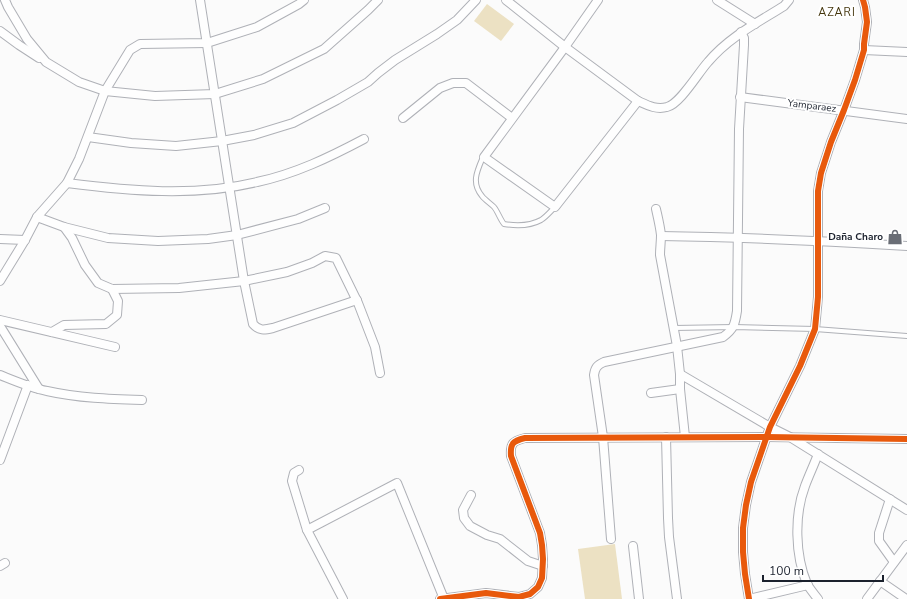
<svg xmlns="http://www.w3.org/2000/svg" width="907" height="599" font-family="'Nunito Sans',sans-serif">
	<rect width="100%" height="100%" fill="#fbfbfb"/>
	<g fill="#ece1c3">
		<path d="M487,4l27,20 -13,17 -27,-20z"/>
		<path d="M615,544l7,55h-37l-7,-50z"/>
	</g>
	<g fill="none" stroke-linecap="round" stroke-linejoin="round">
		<defs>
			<g id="lane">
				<path d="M483,157c-6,14 -12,26 -1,39 3,4 8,7 12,11 4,5 6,12 10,17 12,2 26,2 37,-4 5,-3 10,-9 14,-13"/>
				<path d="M674,328l60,-1 81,2 92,7"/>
			</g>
			<g id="street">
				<path d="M5,0l3,7 19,32 19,23 33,20 26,9 50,5 60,-2 48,-15 61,-30 44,-39 10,-10"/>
				<path d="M200,0l44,281 9,43c6,7 11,6 20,4l84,-28"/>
				<path d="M506,0l59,47 73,54c9,4 18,9 29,6 13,-3 31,-34 41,-45 21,-25 49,-39 76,-56l5,-6"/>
				<path d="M598,0l-33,47 -81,110 71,50 83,-106"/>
				<path d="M717,0l38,24"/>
				<path d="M0,31l19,14 20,13"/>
				<path d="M864,50l43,2"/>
				<path d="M740,97l167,22"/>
				<path d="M403,118l37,-30 13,-5h13l46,35"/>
				<path d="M88,137l43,6 45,3 46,-5 32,-6 39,-12 44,-23 31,-18 10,-9 17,-13 42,-26 20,-14 19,-20"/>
				<path d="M67,183c63,8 128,14 190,-1 38,-8 73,-25 107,-43"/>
				<path d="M656,209c2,9 4,17 5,26 0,7 -1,13 -1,20l17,91 3,28"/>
				<path d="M37,217l27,10 44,11 50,3 50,-2 29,-4 61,-16 27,-11"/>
				<path d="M64,227l8,11 13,27 13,18 14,6 67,-1 65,-7 43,-9 25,-9 13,-7 11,2 22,45 17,44 5,26"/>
				<path d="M661,236c82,1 164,5 246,10"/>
				<path d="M0,239l25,1"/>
				<path d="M0,281l25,-41 12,-23 30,-34 12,-24 26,-68 25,-41 10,-6 67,-1 50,-16 42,-23 5,-4"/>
				<path d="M0,320l115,27"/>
				<path d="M0,326l39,63"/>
				<path d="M52,332l12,-7 42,-1 11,-9 1,-14 -6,-12"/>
				<path d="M0,375c15,6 31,13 47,16 31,7 63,8 95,9"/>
				<path d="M651,393l29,-4"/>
				<path d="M666,437l2,81 1,19 8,62"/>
				<path d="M685,437l-5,-48v-15l90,53 20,10 117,73"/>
				<path d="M0,460l28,-75"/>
				<path d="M299,470l-5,3 -2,8 15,49 36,69"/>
				<path d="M471,495l-8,15 1,8 6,8 17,9 13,4 28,22 15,5"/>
				<path d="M890,499l-11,34v8l15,21"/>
				<path d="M307,530l90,-47 47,116"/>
				<path d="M611,539l-8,-102 -9,-62c1,-7 3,-10 10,-13l119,-25c11,-8 12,-13 14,-26l2,-182 5,-84v-7l-3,-6"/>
				<path d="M633,546l6,53"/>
				<path d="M0,566l5,-3"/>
				<path d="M880,581l26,18"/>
				<path d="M440,599l46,-6 33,4 11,-3 8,-7 4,-9 1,-19 -1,-14 -2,-12 -29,-77c-1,-13 2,-15 14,-18l241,-1 141,2"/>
				<path d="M749,599l-4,-25 -2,-22v-24l3,-23 5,-23 19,-55 30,-61 15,-37 3,-32v-106l3,-18 10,-31 13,-32 11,-30 9,-30v-6l3,-22 -2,-15 -2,-7"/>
				<path d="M749,599l59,-14"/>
				<path d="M818,599c-4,-5 -8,-10 -11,-15 -12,-29 -13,-69 -2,-98 4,-11 9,-21 13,-32"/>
				<path d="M867,599l40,-54"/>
			</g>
		</defs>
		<use href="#lane" stroke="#afb1b7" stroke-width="6"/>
		<use href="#street" stroke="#afb1b7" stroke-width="10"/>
		<use href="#lane" stroke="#fefefe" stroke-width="4"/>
		<use href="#street" stroke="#fefefe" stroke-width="8"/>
		<defs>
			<g id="cycleway">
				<path d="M440,599l46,-6 33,4 11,-3 8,-7 4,-9 1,-19 -1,-14 -2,-12 -29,-77c-1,-13 2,-15 14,-18l241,-1 141,2"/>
				<path d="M749,599l-4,-25 -2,-22v-24l3,-23 5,-23 19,-55 30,-61 15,-37 3,-32v-106l3,-18 10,-31 13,-32 11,-30 9,-30v-6l3,-22 -2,-15 -2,-7"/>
			</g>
		</defs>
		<use href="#cycleway" stroke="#fff" stroke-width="8"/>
		<use href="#cycleway" stroke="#e8590c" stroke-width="6"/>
	</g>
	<defs>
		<symbol id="shop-bare" viewBox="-9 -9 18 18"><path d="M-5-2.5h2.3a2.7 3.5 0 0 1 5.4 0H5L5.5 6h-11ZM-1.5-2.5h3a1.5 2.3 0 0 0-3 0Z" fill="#696d75" stroke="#fff" stroke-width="2.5" paint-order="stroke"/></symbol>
	</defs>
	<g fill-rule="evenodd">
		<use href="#shop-bare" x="884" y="226" width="22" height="22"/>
	</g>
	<g text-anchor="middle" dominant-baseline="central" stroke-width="4" stroke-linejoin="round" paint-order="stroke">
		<g font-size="10" fill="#1b212d" stroke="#fff">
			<text transform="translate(812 106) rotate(7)">Yamparaez</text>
		</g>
		<g font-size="10" font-weight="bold" fill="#1b212d" stroke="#fff" text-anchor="end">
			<text x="883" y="237">Daña Charo</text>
		</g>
		<g font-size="11" letter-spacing="1" fill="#43350c" stroke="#fff">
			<text x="837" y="12">AZARI</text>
		</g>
	</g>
	<path d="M763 575v6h120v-6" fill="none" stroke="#1b212d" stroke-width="2"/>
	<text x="769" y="575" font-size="12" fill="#1b212d" stroke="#ffffff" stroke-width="3" paint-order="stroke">100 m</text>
</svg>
